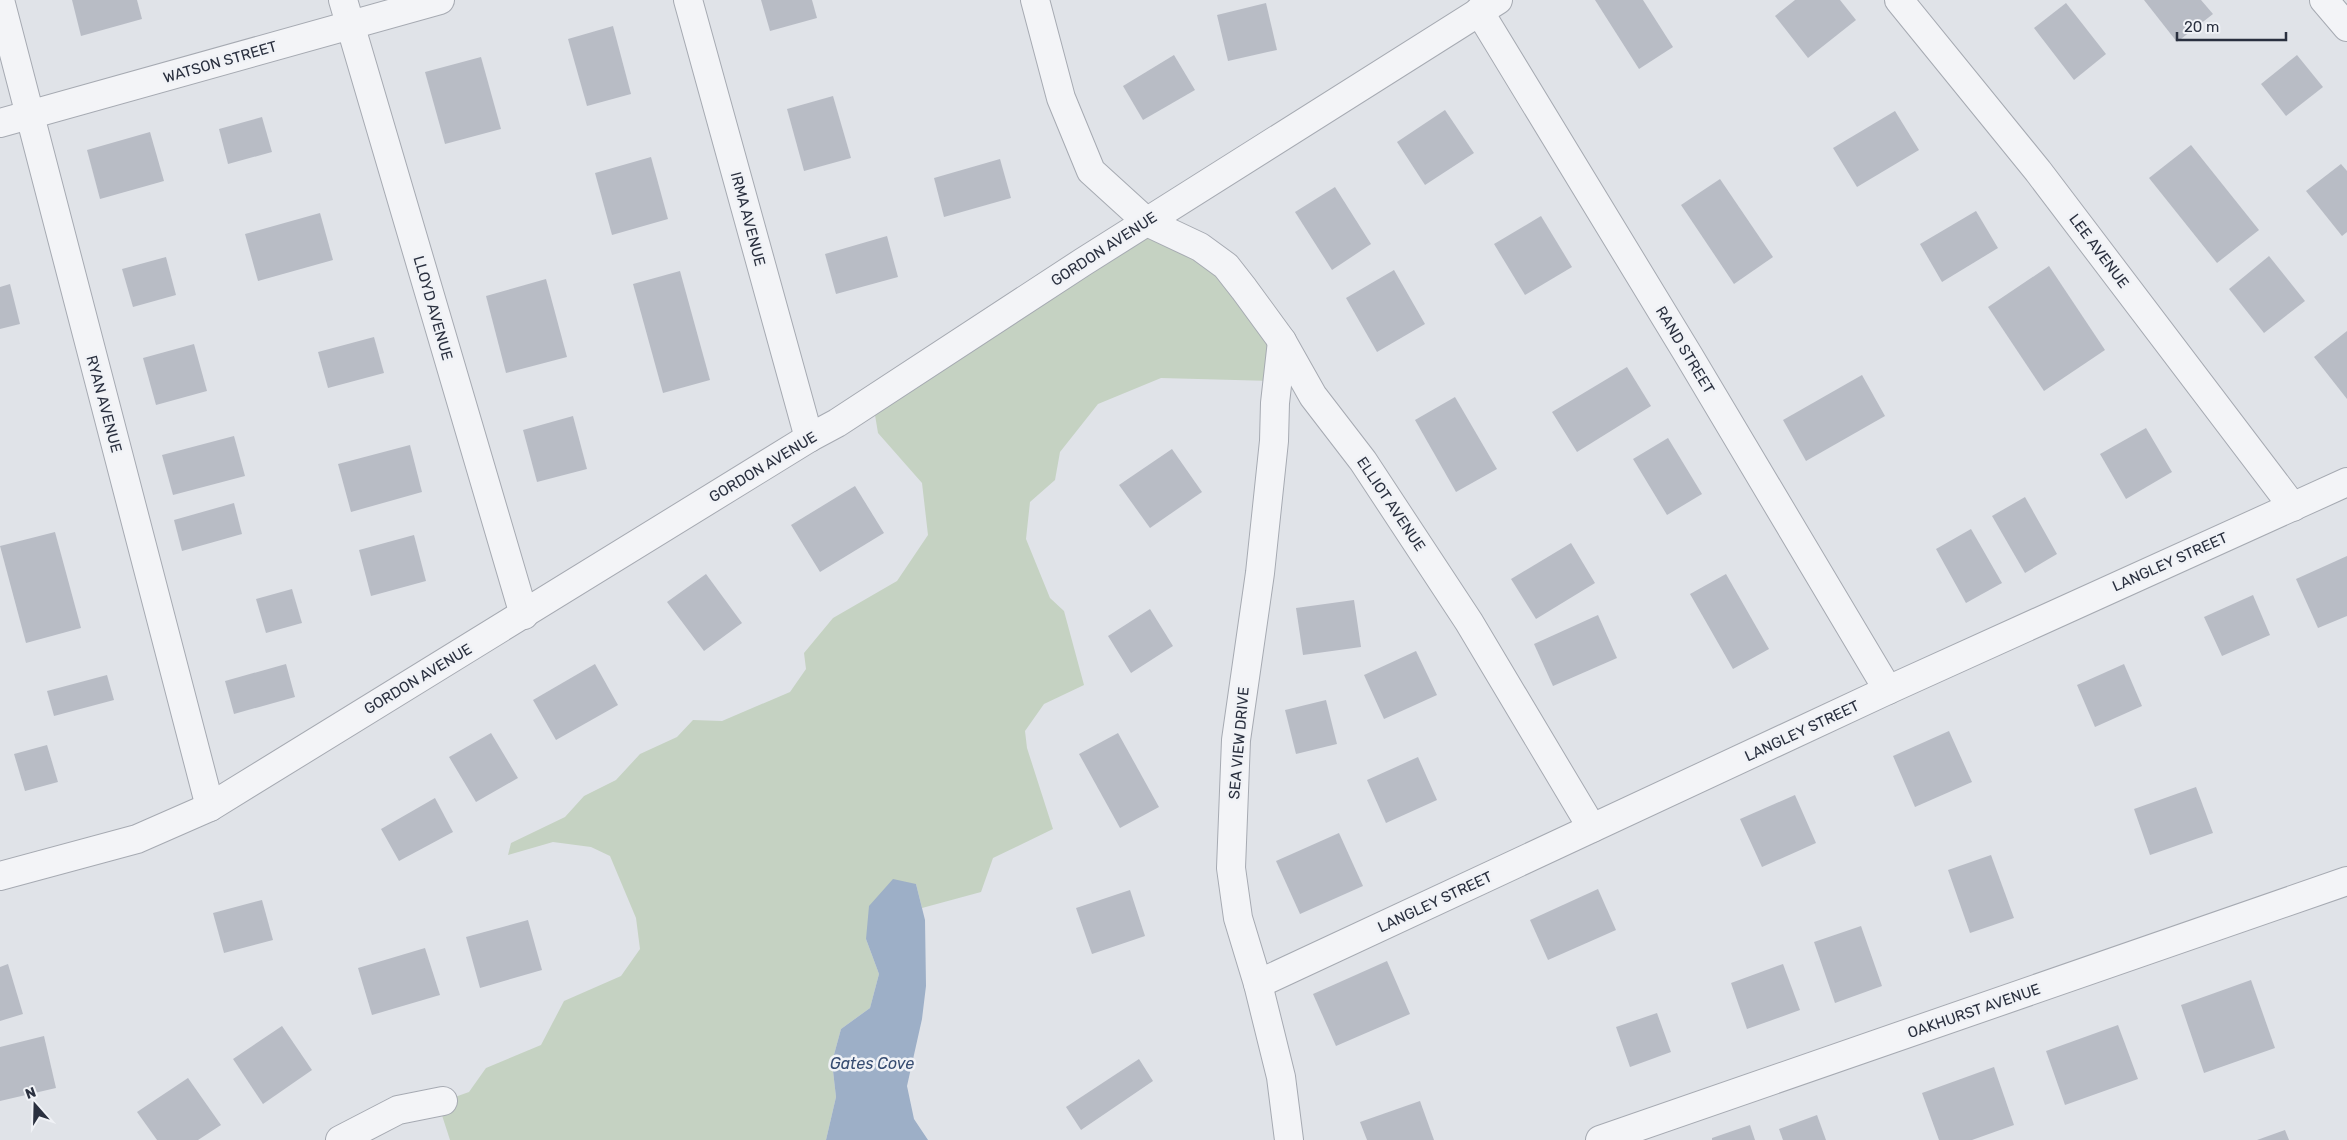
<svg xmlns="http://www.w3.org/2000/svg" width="2347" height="1140" font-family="Rubik,sans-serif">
	<rect width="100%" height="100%" fill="#e0e3e8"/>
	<path fill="#c5d2c2" d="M1148,216l57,29 79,100 -12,36 -111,-3 -63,26 -38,48 -5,28 -25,22 -4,37 24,59 14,13 20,74 -40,19 -19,27 2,17 26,81 -60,29 -12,34 -59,16 -6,-24 -50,55 13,35 -9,34 -29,21 -9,33 4,35 -10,43h-376l-12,-37 31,-11 17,-24 55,-23 23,-44 57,-25 19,-27 -4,-31 -26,-62 -19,-9 -38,-5 -45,13 3,-12 54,-26 19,-21 32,-16 24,-26 37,-17 16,-17 29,1 68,-29 16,-23 -2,-16 29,-35 64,-37 31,-46 -6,-52 -44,-50 -6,-36z"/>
	<path fill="#9dafc7" d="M893,879l23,5 9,36 1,66 -4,33 -15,67 7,33 14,21h-102l10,-43 -4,-35 9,-33 29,-21 9,-34 -13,-35 3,-33z"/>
	<g fill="#b8bcc5">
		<path d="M72,0h65l5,19 -61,17z"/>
		<path d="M761,0h51l5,18 -47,13z"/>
		<path d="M1595,0h48l30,47 -34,22z"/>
		<path d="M1795,0h45l16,20 -48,38 -33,-42z"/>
		<path d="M2144,0h57l12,14 -36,28z"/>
		<path d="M1266,3l11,47 -49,11 -11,-46z"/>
		<path d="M2066,3l40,51 -32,26 -40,-52z"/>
		<path d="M613,26l18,68 -44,12 -19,-67z"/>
		<path d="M1174,55l21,35 -52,30 -20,-34z"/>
		<path d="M2297,55l26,32 -37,29 -25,-32z"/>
		<path d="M481,57l20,72 -56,15 -20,-72z"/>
		<path d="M833,96l18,62 -47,13 -17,-62z"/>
		<path d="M1445,110l29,43 -49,32 -28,-43z"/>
		<path d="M1895,111l24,39 -62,37 -24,-39z"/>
		<path d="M262,117l10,35 -44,12 -9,-35z"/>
		<path d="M150,132l14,49 -64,18 -13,-49z"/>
		<path d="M2191,145l68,85 -42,33 -68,-85z"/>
		<path d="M651,157l17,62 -56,16 -17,-62z"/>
		<path d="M1000,159l11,39 -67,19 -10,-39z"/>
		<path d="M2341,164l6,7v61l-5,4 -36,-45z"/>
		<path d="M1720,179l53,78 -39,27 -53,-79z"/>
		<path d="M1335,187l36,57 -39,26 -37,-58z"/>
		<path d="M1976,211l22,37 -56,34 -22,-38z"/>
		<path d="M320,213l13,47 -75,21 -13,-47z"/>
		<path d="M1541,216l31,51 -47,28 -31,-51z"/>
		<path d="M887,236l11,41 -62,17 -11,-40z"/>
		<path d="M2269,256l36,45 -41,32 -35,-44z"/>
		<path d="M166,257l10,38 -43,12 -11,-38z"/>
		<path d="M2049,266l56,84 -61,41 -56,-84z"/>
		<path d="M1394,270l31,54 -48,28 -31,-54z"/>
		<path d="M680,271l30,109 -47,13 -30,-109z"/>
		<path d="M546,279l21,78 -61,16 -20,-77z"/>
		<path d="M10,284l10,40 -20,5v-42z"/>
		<path d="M2347,331v68l-33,-42z"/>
		<path d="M374,337l10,36 -56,15 -10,-36z"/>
		<path d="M194,344l13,47 -51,14 -13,-47z"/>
		<path d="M1627,367l24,39 -74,46 -25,-40z"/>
		<path d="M1862,375l23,41 -79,45 -23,-41z"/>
		<path d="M1455,397l42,72 -41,23 -41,-72z"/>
		<path d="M573,416l14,53 -50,13 -14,-52z"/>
		<path d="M2146,428l26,44 -46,27 -26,-45z"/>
		<path d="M234,436l11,40 -72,19 -11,-40z"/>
		<path d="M1668,438l34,56 -35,21 -34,-56z"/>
		<path d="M410,445l12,47 -71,20 -13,-48z"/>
		<path d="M1172,449l30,43 -52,36 -31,-43z"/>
		<path d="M855,486l29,47 -64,39 -29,-47z"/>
		<path d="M2025,497l32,57 -32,19 -33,-57z"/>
		<path d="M234,503l8,31 -60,17 -8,-31z"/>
		<path d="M1971,529l31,54 -36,20 -30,-54z"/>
		<path d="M55,532l26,96 -55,15 -26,-97z"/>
		<path d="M414,535l12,46 -55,15 -12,-46z"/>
		<path d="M1571,543l24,40 -59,36 -25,-40z"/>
		<path d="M2347,556v60l-29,12 -22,-49z"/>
		<path d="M706,574l36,49 -38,28 -37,-49z"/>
		<path d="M1726,574l43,75 -36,20 -43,-75z"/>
		<path d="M292,589l10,34 -36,10 -10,-34z"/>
		<path d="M2253,595l17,40 -48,21 -18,-39z"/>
		<path d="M1354,600l7,47 -58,8 -7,-47z"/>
		<path d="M1150,609l23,37 -42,27 -23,-37z"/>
		<path d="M1598,615l19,43 -64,28 -19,-42z"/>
		<path d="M1416,651l21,44 -53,24 -20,-44z"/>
		<path d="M286,664l9,33 -61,17 -9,-33z"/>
		<path d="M595,664l23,41 -62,35 -23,-40z"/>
		<path d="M2124,664l18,42 -47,21 -18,-42z"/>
		<path d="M107,675l7,25 -60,16 -7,-25z"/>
		<path d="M1326,700l11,44 -41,10 -11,-44z"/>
		<path d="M1949,731l23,51 -57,25 -22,-51z"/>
		<path d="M491,733l27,45 -42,24 -27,-45z"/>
		<path d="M1118,733l41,74 -39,21 -41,-74z"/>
		<path d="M47,745l11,37 -33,9 -11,-37z"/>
		<path d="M1418,757l19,43 -51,23 -19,-43z"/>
		<path d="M2196,787l17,46 -63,22 -16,-46z"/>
		<path d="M1795,795l21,48 -54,24 -22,-48z"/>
		<path d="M435,798l18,34 -54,29 -18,-32z"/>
		<path d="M1339,833l24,53 -63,28 -24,-53z"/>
		<path d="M1991,855l23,63 -44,15 -22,-63z"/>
		<path d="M1598,889l18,41 -68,30 -18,-40z"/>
		<path d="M1130,890l15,46 -53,18 -16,-46z"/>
		<path d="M262,900l11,40 -49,13 -11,-40z"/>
		<path d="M528,920l14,50 -62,18 -14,-51z"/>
		<path d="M1861,926l21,60 -47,17 -21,-61z"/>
		<path d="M425,948l15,47 -68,20 -14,-47z"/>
		<path d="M1387,961l23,53 -74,32 -23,-52z"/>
		<path d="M8,964l15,50 -23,7v-54z"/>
		<path d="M1783,964l17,46 -53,19 -16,-46z"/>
		<path d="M2251,980l24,68 -71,25 -23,-68z"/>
		<path d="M1657,1013l14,39 -41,15 -14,-40z"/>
		<path d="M2118,1025l20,54 -73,26 -19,-54z"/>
		<path d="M282,1026l30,44 -49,34 -30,-45z"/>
		<path d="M44,1036l12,52 -56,13v-54z"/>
		<path d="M1139,1059l14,22 -72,49 -15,-23z"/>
		<path d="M1994,1067l20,58 -42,15h-33l-17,-47z"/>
		<path d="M188,1078l33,47 -23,15h-41l-20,-28z"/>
		<path d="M1420,1101l14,39h-67l-7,-18z"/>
		<path d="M1817,1115l9,25h-43l-4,-11z"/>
		<path d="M1750,1125l5,15h-43v-2z"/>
		<path d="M2285,1130l4,10h-32z"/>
	</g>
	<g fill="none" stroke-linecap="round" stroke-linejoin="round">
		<defs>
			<g id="minor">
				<path d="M0,0l210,807"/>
				<path d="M343,0l181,615"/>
				<path d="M688,0l121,438"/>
				<path d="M1035,0l26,98 30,73 56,51 53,25 26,19 18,23 38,52 31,55 50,65 106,161 123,206"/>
				<path d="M1899,0l139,171 255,336"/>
				<path d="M2324,0l23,27"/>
				<path d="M1479,11l210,345 199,334"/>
				<path d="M0,123l440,-123"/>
				<path d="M1282,341l-7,62 -1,38 -14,132 -24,167 -5,128 7,50 20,66 23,93 8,63"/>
				<path d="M0,876l137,-37 73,-32 599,-369 28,-15 246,-161 415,-262"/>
				<path d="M1258,984l630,-294 459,-208"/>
				<path d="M340,1140l58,-30 45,-9"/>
				<path d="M1600,1140l747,-259"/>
			</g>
		</defs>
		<use href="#minor" stroke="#a6aab2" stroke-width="30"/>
		<use href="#minor" stroke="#f3f4f7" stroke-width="28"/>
	</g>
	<g text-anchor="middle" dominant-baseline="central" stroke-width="5" stroke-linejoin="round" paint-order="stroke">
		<g font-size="15" fill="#2a303f" stroke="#f0f2f6">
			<text transform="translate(220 62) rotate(-16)">WATSON STREET</text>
			<text transform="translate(748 219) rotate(75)">IRMA AVENUE</text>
			<text transform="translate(1104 249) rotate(-33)">GORDON AVENUE</text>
			<text transform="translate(2099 251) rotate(53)">LEE AVENUE</text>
			<text transform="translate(433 308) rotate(74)">LLOYD AVENUE</text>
			<text transform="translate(1685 350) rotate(59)">RAND STREET</text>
			<text transform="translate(104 404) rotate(75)">RYAN AVENUE</text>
			<text transform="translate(763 467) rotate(-31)">GORDON AVENUE</text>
			<text transform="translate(1391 504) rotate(56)">ELLIOT AVENUE</text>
			<text transform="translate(2170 562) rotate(-24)">LANGLEY STREET</text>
			<text transform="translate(418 679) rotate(-31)">GORDON AVENUE</text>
			<text transform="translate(1802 731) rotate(-25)">LANGLEY STREET</text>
			<text transform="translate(1239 743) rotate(-85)">SEA VIEW DRIVE</text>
			<text transform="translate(1435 902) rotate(-25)">LANGLEY STREET</text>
			<text transform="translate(1974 1011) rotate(-19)">OAKHURST AVENUE</text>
		</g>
		<g font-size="16" font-style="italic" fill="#364c71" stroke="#f0f2f6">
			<text x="872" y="1063">Gates Cove</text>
		</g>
	</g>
	<g transform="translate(35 1105) rotate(340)" stroke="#f0f2f6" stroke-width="4" paint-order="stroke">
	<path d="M0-4L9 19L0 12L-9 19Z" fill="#2a303f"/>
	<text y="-8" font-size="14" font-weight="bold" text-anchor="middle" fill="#2a303f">N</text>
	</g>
	<path d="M2177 32v8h109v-8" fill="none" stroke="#2a303f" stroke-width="2.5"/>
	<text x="2184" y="32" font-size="15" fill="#2a303f" stroke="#f0f2f6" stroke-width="4" paint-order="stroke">20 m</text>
</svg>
